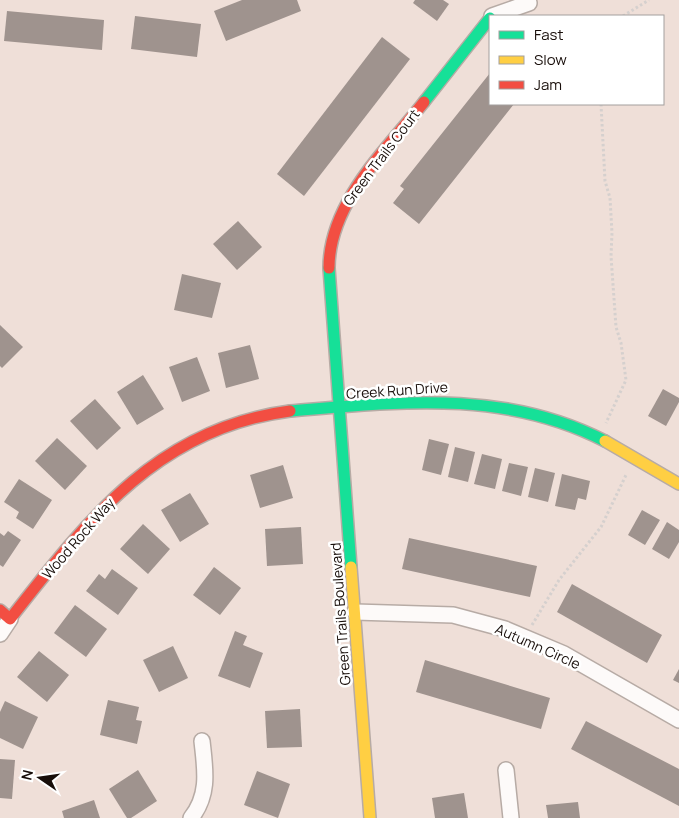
<svg xmlns="http://www.w3.org/2000/svg" width="679" height="818" font-family="Manrope,sans-serif">
	<rect width="100%" height="100%" fill="#efdfd8"/>
	<g fill="#9f938e">
		<path d="M242,0h55l4,11 -75,30 -12,-30z"/>
		<path d="M415,0h28l6,4 -12,17 -24,-18z"/>
		<path d="M7,11l97,9 -2,30 -98,-9z"/>
		<path d="M135,16l66,8 -4,33 -66,-8z"/>
		<path d="M382,37l28,22 -106,137 -27,-22z"/>
		<path d="M490,73v31h24l-95,120 -26,-21 11,-14 -4,-3z"/>
		<path d="M238,221l24,26 -25,23 -24,-26z"/>
		<path d="M182,274l39,9 -9,35 -38,-8z"/>
		<path d="M0,325l23,22 -21,21 -2,-2z"/>
		<path d="M250,345l9,34 -33,9 -8,-35z"/>
		<path d="M197,357l13,34 -28,11 -13,-35z"/>
		<path d="M143,375l21,34 -27,16 -20,-33z"/>
		<path d="M663,389l16,9v4l-13,24 -18,-10z"/>
		<path d="M95,399l26,29 -24,22 -27,-29z"/>
		<path d="M57,438l30,28 -22,24 -30,-29z"/>
		<path d="M429,439l20,5 -8,31 -19,-5z"/>
		<path d="M455,447l20,5 -7,30 -20,-5z"/>
		<path d="M482,454l20,5 -7,30 -21,-5z"/>
		<path d="M509,463l19,4 -7,29 -19,-5z"/>
		<path d="M283,465l10,33 -33,10 -10,-33z"/>
		<path d="M535,468l20,5 -7,29 -20,-5z"/>
		<path d="M562,474l28,7 -4,19 -8,-2 -3,12 -20,-4z"/>
		<path d="M19,479l33,21 -19,29 -17,-11 3,-6 -15,-10z"/>
		<path d="M190,493l19,31 -29,18 -19,-32z"/>
		<path d="M642,510l18,10 -15,25 -17,-10z"/>
		<path d="M667,522l12,8v12l-10,17 -17,-10z"/>
		<path d="M143,524l27,25 -22,25 -28,-25z"/>
		<path d="M301,527l2,37 -36,2 -2,-37z"/>
		<path d="M8,531l13,9 -18,27 -3,-2v-32l4,3z"/>
		<path d="M409,538l128,28 -7,31 -128,-28z"/>
		<path d="M214,567l27,21 -21,27 -27,-20z"/>
		<path d="M112,569l26,19 -20,27 -32,-24 13,-17 6,5z"/>
		<path d="M572,584l90,51 -15,28 -90,-51z"/>
		<path d="M75,605l32,24 -21,28 -32,-24z"/>
		<path d="M235,631l12,5 -4,9 20,8 -13,35 -32,-12z"/>
		<path d="M173,646l15,32 -29,14 -16,-32z"/>
		<path d="M39,651l30,24 -22,27 -30,-25z"/>
		<path d="M425,660l125,38 -9,31 -125,-37z"/>
		<path d="M679,669v14l-6,-3z"/>
		<path d="M108,700l31,7 -3,13 6,1 -5,23 -37,-9z"/>
		<path d="M5,701l33,16 -15,32 -23,-11v-26z"/>
		<path d="M300,709l2,38 -35,1 -2,-37z"/>
		<path d="M586,721l93,48v37l-108,-57z"/>
		<path d="M0,759l15,1 -3,39 -12,-1z"/>
		<path d="M138,770l19,31 -26,17h-4l-18,-29z"/>
		<path d="M257,771l33,13 -12,34 -34,-13z"/>
		<path d="M464,793l4,25h-33l-3,-20z"/>
		<path d="M94,800l6,18h-36l-2,-7z"/>
		<path d="M578,802l2,16h-32l-2,-13z"/>
	</g>
	<g fill="none" stroke-linecap="round" stroke-linejoin="round">
		<defs>
			<g id="street">
				<path d="M492,16l37,-13"/>
				<path d="M355,612l98,3 52,14 59,25 115,66"/>
				<path d="M0,634l10,-15"/>
				<path d="M506,770l5,48"/>
				<path d="M191,818c19,-24 14,-49 11,-77"/>
			</g>
			<g id="fast">
				<path d="M424,102l66,-84"/>
				<path d="M329,268l22,299"/>
				<path d="M290,411c109,-9 214,-22 315,30"/>
			</g>
			<g id="slow">
				<path d="M605,441l74,43"/>
				<path d="M351,567l19,251"/>
			</g>
			<g id="jam">
				<path d="M329,268c0,-65 57,-118 95,-166"/>
				<path d="M0,610l10,9c77,-98 147,-191 280,-208"/>
			</g>
		</defs>
		<use href="#street" stroke="#b7aba5" stroke-width="18"/>
		<use href="#fast" stroke="#b7aba5" stroke-width="14"/>
		<use href="#slow" stroke="#b7aba5" stroke-width="14"/>
		<use href="#jam" stroke="#b7aba5" stroke-width="14"/>
		<g stroke="#d5d0ce" stroke-width="3" stroke-dasharray="2.5 2.5" stroke-linecap="butt">
			<path d="M623,16l26,-16"/>
			<path d="M601,104l4,77 5,17 2,35 -1,23 5,71 5,16 5,37 -20,43"/>
			<path d="M532,625l27,-45 42,-53 25,-52"/>
		</g>
		<use href="#street" stroke="#fdfaf9" stroke-width="15"/>
		<use href="#fast" stroke="#16e098" stroke-width="11"/>
		<use href="#slow" stroke="#ffcf43" stroke-width="11"/>
		<use href="#jam" stroke="#f24e42" stroke-width="11"/>
	</g>
	<g text-anchor="middle" dominant-baseline="central" stroke-width="5" stroke-linejoin="round" paint-order="stroke">
		<g font-size="14" fill="#180e0a" stroke="#fff">
			<text transform="translate(381 157) rotate(-53)">Green Trails Court</text>
			<text transform="translate(397 390) rotate(-4)">Creek Run Drive</text>
			<text transform="translate(78 538) rotate(-49)">Wood Rock Way</text>
			<text transform="translate(340 614) rotate(-94)">Green Trails Boulevard</text>
			<text transform="translate(538 646) rotate(24)">Autumn Circle</text>
		</g>
	</g>
	<rect x="489" y="15" width="175" height="90" fill="#ffffff" stroke="#a39f9d"/>
	<rect x="499" y="31" width="25" height="8" fill="#16e098" stroke="#a39f9d"/>
	<text x="534" y="40" font-size="15" fill="#180e0a">Fast</text>
	<rect x="499" y="56" width="25" height="8" fill="#ffcf43" stroke="#a39f9d"/>
	<text x="534" y="65" font-size="15" fill="#180e0a">Slow</text>
	<rect x="499" y="81" width="25" height="8" fill="#f24e42" stroke="#a39f9d"/>
	<text x="534" y="90" font-size="15" fill="#180e0a">Jam</text>
	<g transform="translate(40 778) rotate(283)" stroke="#ffffff" stroke-width="4" paint-order="stroke">
	<path d="M0-4L9 19L0 12L-9 19Z" fill="#180e0a"/>
	<text y="-8" font-size="14" font-weight="bold" text-anchor="middle" fill="#180e0a">N</text>
	</g>
</svg>
